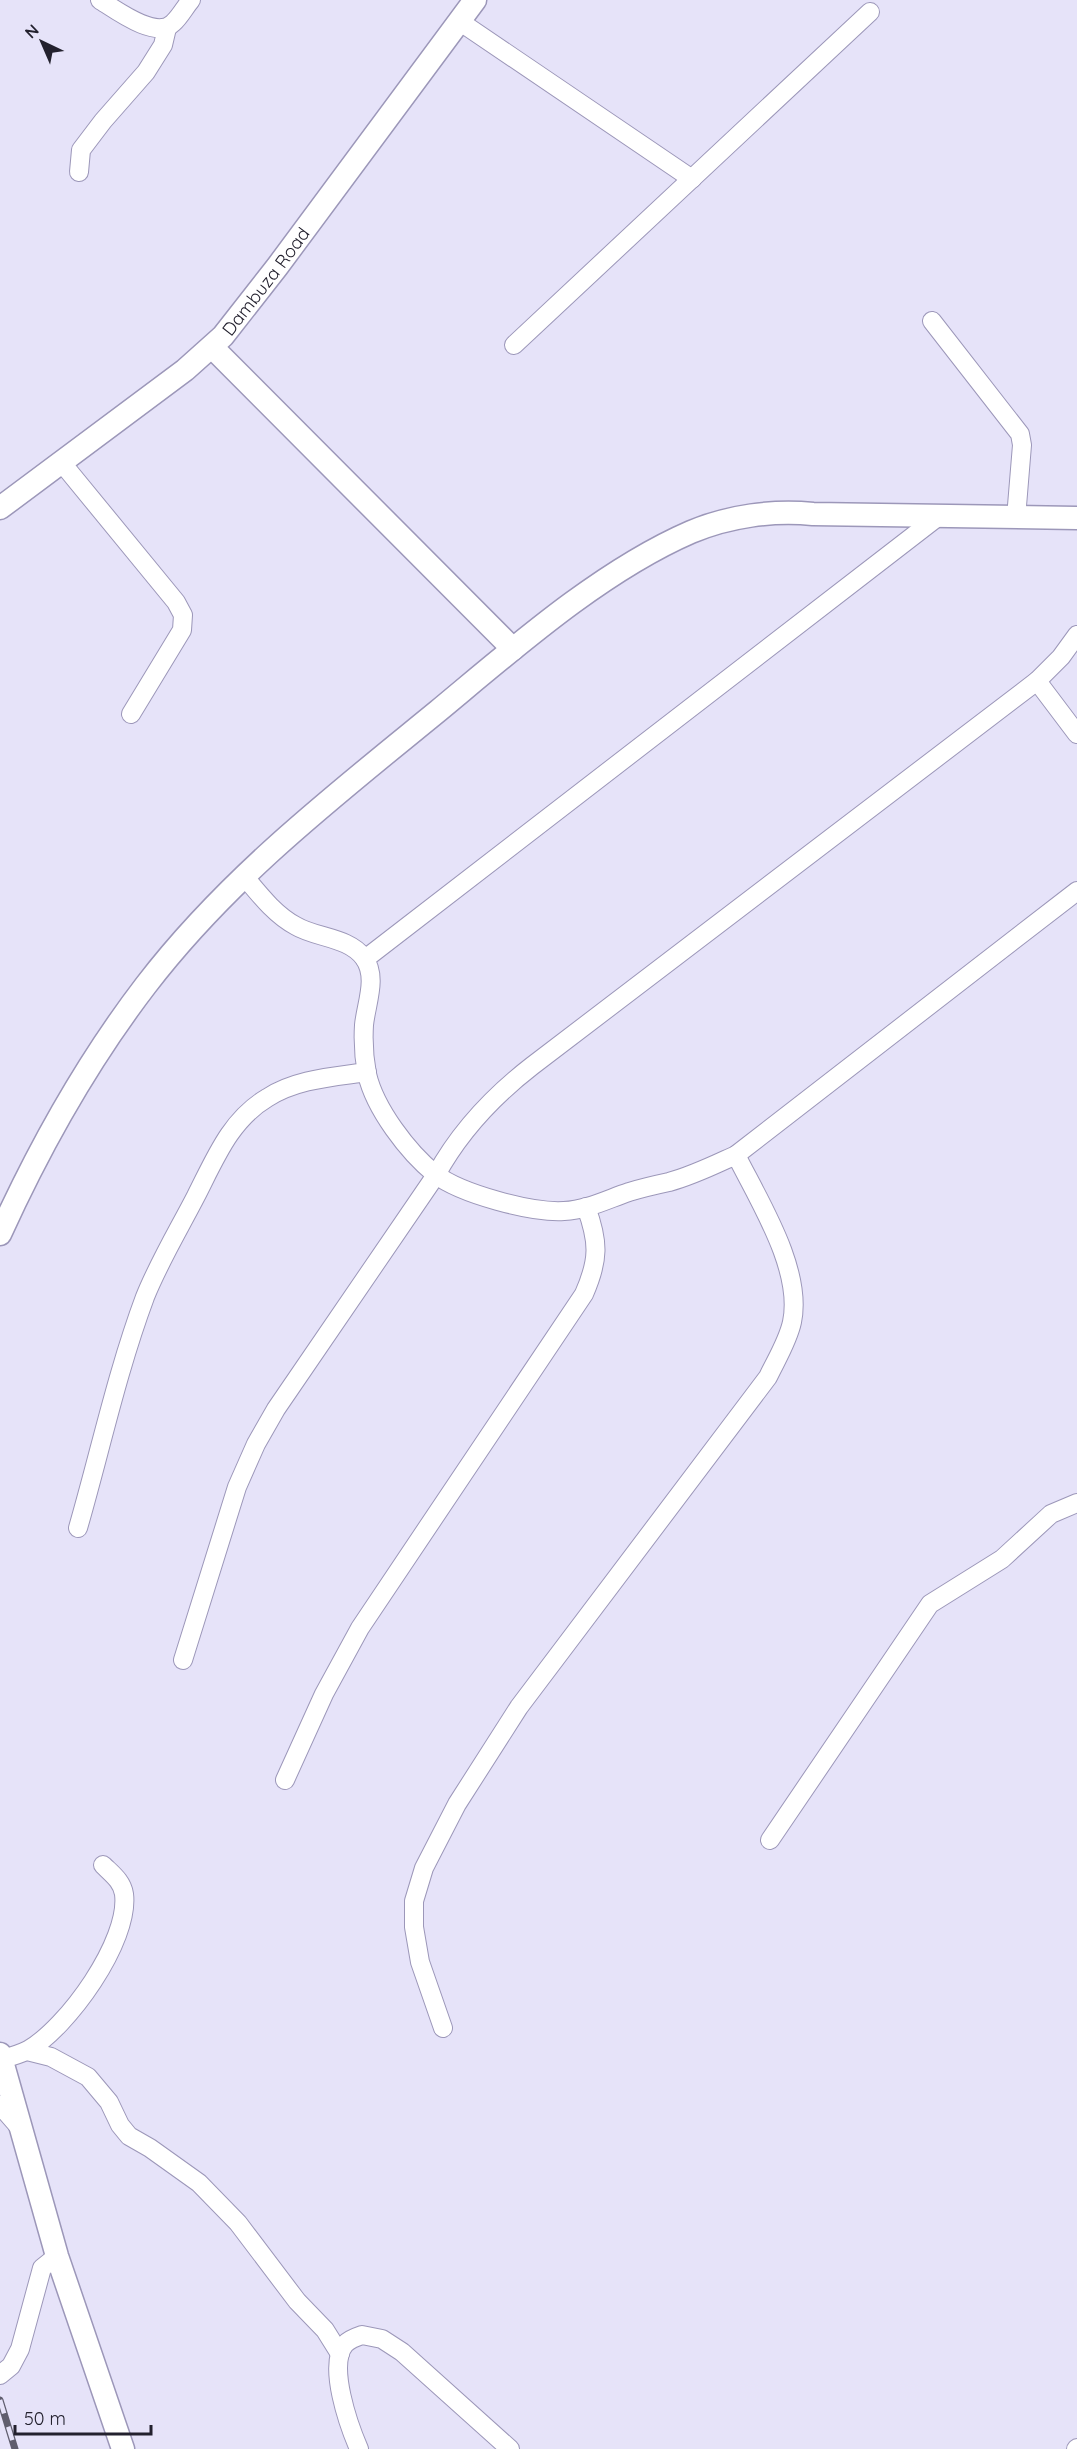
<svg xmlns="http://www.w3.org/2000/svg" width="1077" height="2449" font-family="Quicksand,sans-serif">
	<rect width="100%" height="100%" fill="#e6e3f9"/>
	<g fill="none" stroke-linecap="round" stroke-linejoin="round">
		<defs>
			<g id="minor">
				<path d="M100,0c16,10 56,40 73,23 7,-6 12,-16 18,-23"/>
				<path d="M459,21l233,158"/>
				<path d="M79,172l2,-22 22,-29 43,-49 17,-27 4,-17"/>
				<path d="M932,321l88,113 2,11 -6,73"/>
				<path d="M514,345l356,-333"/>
				<path d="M62,463l114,139 7,13 -1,15 -51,84"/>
				<path d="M1037,681l40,53"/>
				<path d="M244,876c15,18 31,39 52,50 20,12 53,11 68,32 14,19 2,46 0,67 -1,16 0,33 3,49 8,35 41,78 68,100 26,20 97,39 129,37 23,-1 44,-12 65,-19 13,-4 26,-7 40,-10 23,-6 45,-17 67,-27l341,-264"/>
				<path d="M365,959l574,-443"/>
				<path d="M78,1528c22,-76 39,-156 67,-231 14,-35 34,-68 51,-101 19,-37 34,-76 71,-98 29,-19 66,-21 100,-26"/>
				<path d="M183,1660l54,-173 19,-43 20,-35 160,-234c24,-44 56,-78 96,-109l505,-385 24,-24 16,-22"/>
				<path d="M285,1780l39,-86 36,-66 224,-334c15,-34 15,-52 2,-87"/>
				<path d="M770,1840l160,-236 72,-45 49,-45 26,-11"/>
				<path d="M443,2028l-23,-66 -6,-35v-26l10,-33 33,-64 62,-97 249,-330c8,-17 20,-36 24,-55 11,-52 -33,-121 -56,-167"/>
				<path d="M27,2051l24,6 37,20 21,25 11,23 9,11 21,12 49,35 39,40 59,78 28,29 15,24"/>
				<path d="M2,2059c8,-2 18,-5 26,-9 39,-22 102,-109 96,-156 -2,-13 -12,-20 -21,-29"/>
				<path d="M0,2105l20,23"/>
				<path d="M0,2375l11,-9 9,-17 22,-81 15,-12"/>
				<path d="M359,2449c-10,-23 -32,-84 -14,-105 5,-5 11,-7 17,-9l20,4 20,13 108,97"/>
				<path d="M1076,2449l1,-1"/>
			</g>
			<g id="tertiary">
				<path d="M212,347l301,302"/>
				<path id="s1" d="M0,508l185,-138 38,-34 54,-69 198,-267"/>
				<path d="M0,1234c40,-88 87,-172 146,-249 82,-107 188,-189 292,-274 76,-63 163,-140 253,-179 38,-16 82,-22 122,-18l264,4"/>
				<path d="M0,2054l57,202 66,193"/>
			</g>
		</defs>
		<use href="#minor" stroke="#9c97b9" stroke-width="20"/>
		<use href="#tertiary" stroke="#9c97b9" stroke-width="25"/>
		<use href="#minor" stroke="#fff" stroke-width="18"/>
		<use href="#tertiary" stroke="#fff" stroke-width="22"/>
		<defs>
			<path id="rail" d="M0,2400l15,49"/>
		</defs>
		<use href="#rail" stroke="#605e6e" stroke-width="7"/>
		<use href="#rail" stroke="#e6e3f9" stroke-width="4.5" stroke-dasharray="14" stroke-linecap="butt"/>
	</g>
	<g text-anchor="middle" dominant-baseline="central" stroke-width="4.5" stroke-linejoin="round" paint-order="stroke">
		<g font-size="18" fill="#23212e" stroke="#e6e3f9">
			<text stroke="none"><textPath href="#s1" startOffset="351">Dambuza Road</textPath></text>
		</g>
	</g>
	<g transform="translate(42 42) rotate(316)" stroke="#e6e3f9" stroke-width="4.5" paint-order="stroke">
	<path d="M0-4.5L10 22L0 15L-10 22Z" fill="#23212e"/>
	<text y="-9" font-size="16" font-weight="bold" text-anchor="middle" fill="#23212e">N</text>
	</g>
	<path d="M15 2425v9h136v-9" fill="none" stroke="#23212e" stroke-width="3"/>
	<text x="24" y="2425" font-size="18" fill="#23212e" stroke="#e6e3f9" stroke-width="4.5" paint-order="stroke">50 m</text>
</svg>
